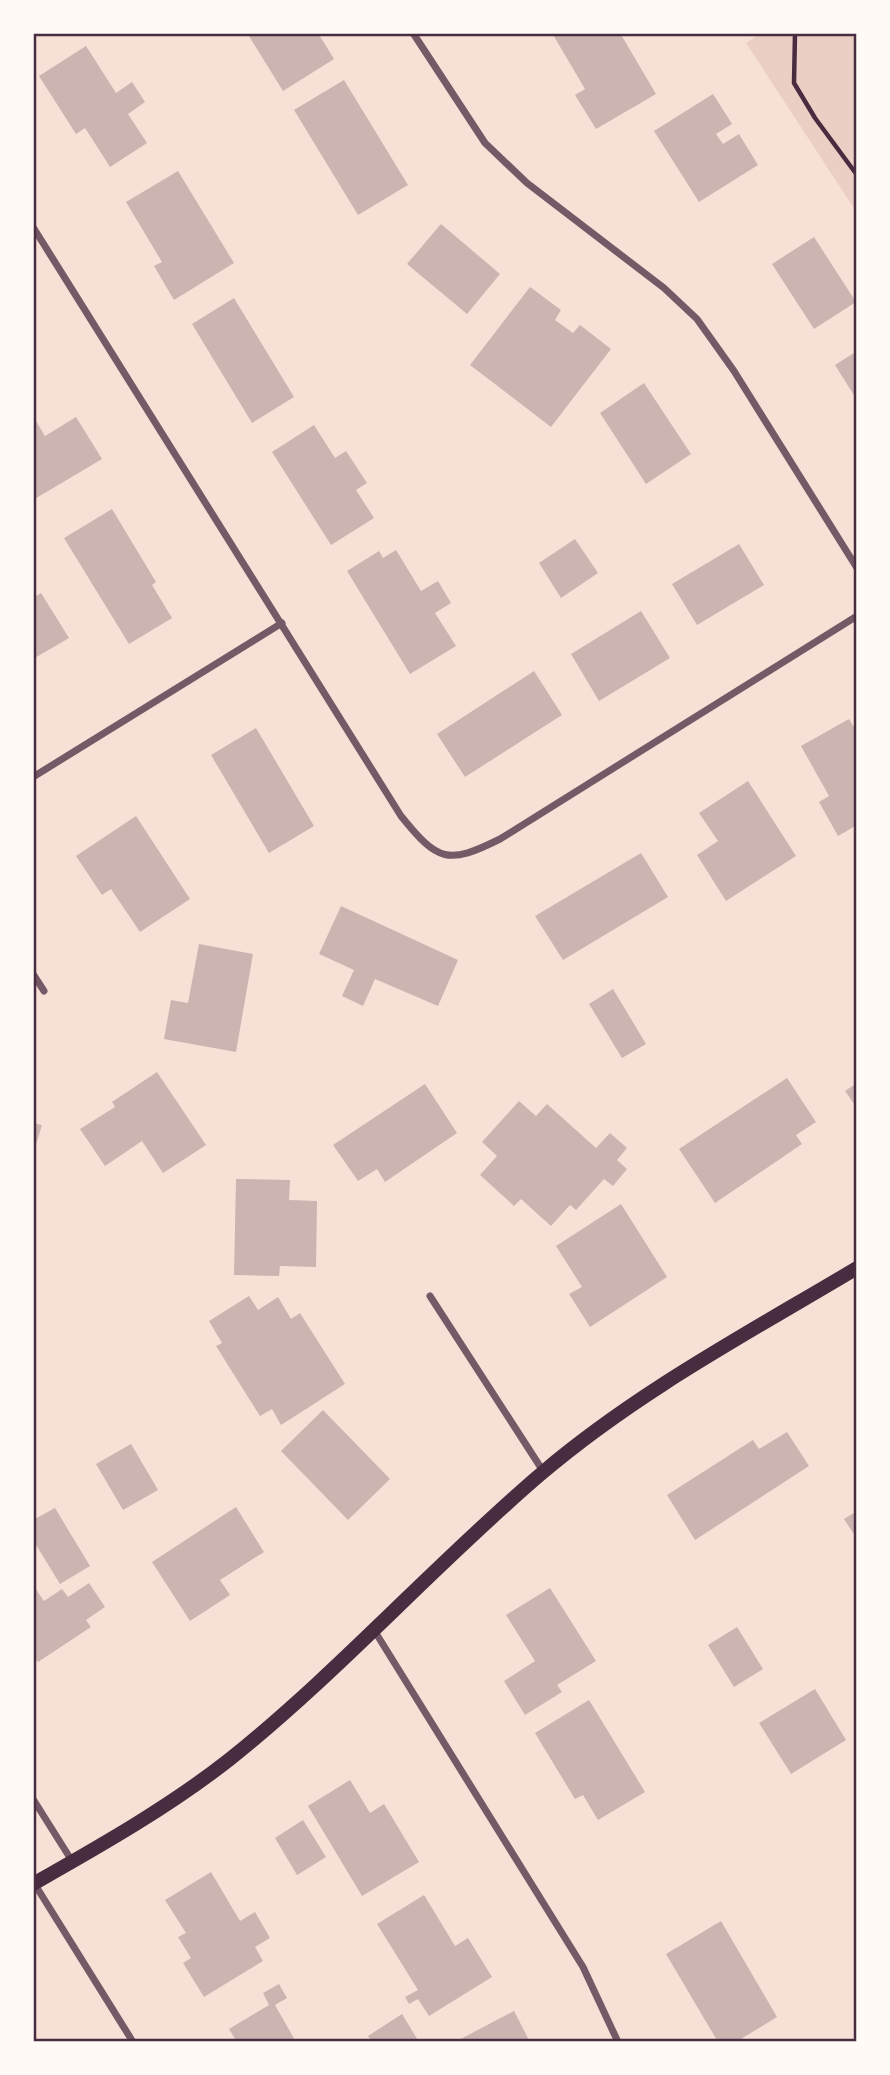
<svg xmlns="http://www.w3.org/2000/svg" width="890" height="2075" font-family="'Alegreya Sans',sans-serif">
	<rect width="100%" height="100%" fill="#f7e1d7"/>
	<path fill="#ebcfc5" d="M761,33h96v180l-111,-170z"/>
	<g fill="#ccb4b1">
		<path d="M247,33h71l16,26 -51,32z"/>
		<path d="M552,33h68l36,61 -60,35 -21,-34 10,-6z"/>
		<path d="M86,46l30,47 16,-11 13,20 -17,12 19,29 -37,24 -25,-39 -9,6 -37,-58z"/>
		<path d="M344,80l64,105 -50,30 -64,-105z"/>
		<path d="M713,94l19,30 -16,10 7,10 16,-10 19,31 -59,37 -45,-71z"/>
		<path d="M178,171l56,92 -60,37 -20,-34 8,-4 -36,-60z"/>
		<path d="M441,224l59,50 -33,40 -60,-50z"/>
		<path d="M814,237l42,65 -42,27 -42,-65z"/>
		<path d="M530,287l31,23 -6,10 18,13 7,-8 31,24 -60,78 -81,-62z"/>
		<path d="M234,298l60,99 -42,26 -60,-99z"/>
		<path d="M857,351v49l-22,-35z"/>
		<path d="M644,383l47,71 -45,30 -46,-71z"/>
		<path d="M33,416l12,20 31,-19 26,42 -69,41z"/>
		<path d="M314,425l21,33 11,-7 21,32 -11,7 18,28 -43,27 -59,-93z"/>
		<path d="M112,509l44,73 -4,3 20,33 -43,26 -65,-106z"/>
		<path d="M575,539l23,34 -37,25 -22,-35z"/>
		<path d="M739,544l25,41 -67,40 -25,-41z"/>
		<path d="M396,550l25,41 17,-10 13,22 -16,10 21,33 -46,28 -63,-103 32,-20 4,7z"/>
		<path d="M41,593l28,45 -36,21v-61z"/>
		<path d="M641,611l29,47 -71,43 -28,-47z"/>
		<path d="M534,671l28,44 -97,62 -28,-43z"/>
		<path d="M849,719l8,13v93l-19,11 -19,-34 10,-6 -28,-50z"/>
		<path d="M256,728l58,98 -45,27 -58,-98z"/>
		<path d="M748,781l48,75 -70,45 -29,-46 21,-14 -19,-28z"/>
		<path d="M136,816l54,83 -50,33 -29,-43 -9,6 -26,-39z"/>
		<path d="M641,853l27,44 -105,63 -28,-44z"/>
		<path d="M341,906l117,54 -20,46 -63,-27 -12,27 -21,-10 12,-26 -35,-16z"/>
		<path d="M199,944l54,10 -17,98 -72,-13 7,-39 17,3z"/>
		<path d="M613,989l33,55 -24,14 -33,-54z"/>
		<path d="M157,1072l49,73 -43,28 -21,-32 -37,25 -25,-37 35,-22 -3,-5z"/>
		<path d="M787,1078l29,44 -20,13 6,9 -87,59 -36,-54z"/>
		<path d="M857,1083v25l-12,-17z"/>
		<path d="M425,1084l32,49 -72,49 -8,-13 -19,12 -25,-36z"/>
		<path d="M519,1101l17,15 11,-12 49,44 14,-15 17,15 -10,12 10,9 -14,17 -9,-7 -28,31 -6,-5 -19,21 -30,-27 -7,7 -34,-31 17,-19 -15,-14z"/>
		<path d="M33,1123l9,2 -8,26h-1z"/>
		<path d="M236,1179l54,1 -1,20 28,1 -1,66 -36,-1 -1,10 -45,-1z"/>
		<path d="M621,1204l46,73 -77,50 -21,-33 13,-7 -26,-41z"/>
		<path d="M249,1296l9,14 20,-13 13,22 9,-6 45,71 -64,41 -9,-16 -12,7 -44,-70 6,-3 -13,-22z"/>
		<path d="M323,1410l67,69 -42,41 -67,-69z"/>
		<path d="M787,1432l22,34 -114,74 -28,-45 86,-55 6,9z"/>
		<path d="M131,1444l27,46 -35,20 -27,-46z"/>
		<path d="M236,1507l28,45 -44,28 10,15 -40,26 -38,-59z"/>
		<path d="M55,1508l35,58 -30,18 -27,-44v-20z"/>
		<path d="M857,1511v28l-13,-20z"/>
		<path d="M89,1583l16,24 -19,13 5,7 -53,35 -5,-7v-70l11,16 18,-12 6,8z"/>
		<path d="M550,1588l46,73 -39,24 5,7 -37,23 -21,-34 31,-20 -29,-46z"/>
		<path d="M737,1627l26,42 -29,18 -26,-42z"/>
		<path d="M815,1689l31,51 -55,34 -32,-51z"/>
		<path d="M589,1700l56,92 -47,28 -15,-25 -8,4 -40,-66z"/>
		<path d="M350,1780l20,33 14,-9 35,58 -57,34 -54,-90z"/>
		<path d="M303,1820l23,37 -29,18 -22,-37z"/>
		<path d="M211,1872l29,49 15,-9 15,26 -15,9 8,14 -59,36 -21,-34 8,-5 -13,-21 8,-4 -21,-33z"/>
		<path d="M424,1895l31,51 13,-8 24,39 -63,39 -11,-17 -9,5 -4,-7 13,-7 -41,-66z"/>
		<path d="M721,1921l56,96 -41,25h-18l-52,-88z"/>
		<path d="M279,1984l8,14 -12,7 21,37h-59l-8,-13 40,-24 -6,-12z"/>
		<path d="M514,2011l16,31h-75z"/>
		<path d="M402,2014l17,28h-47l-4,-6z"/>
	</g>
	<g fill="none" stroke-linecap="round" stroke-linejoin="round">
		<path stroke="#4a2c40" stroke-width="4.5" d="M795,33l-1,50 21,35 42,57"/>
		<g stroke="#755966" stroke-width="7">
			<path d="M413,33l72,110 42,40 137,105 33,31 37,52 123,197"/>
			<path d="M33,227l368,589c37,46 47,49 99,23l357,-223"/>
			<path d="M33,777l249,-154"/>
			<path d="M33,974l11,17"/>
			<path d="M430,1296l113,175"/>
			<path d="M374,1630l209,337 35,75"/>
			<path d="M33,1799l39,62"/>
			<path d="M34,1883l99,159"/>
		</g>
		<path stroke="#4a2c40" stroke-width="14" d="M33,1884c67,-38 136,-77 197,-125 110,-88 205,-195 312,-286 95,-81 208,-141 315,-205"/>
	</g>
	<rect width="890" height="2075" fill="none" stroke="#fffaf5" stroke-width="70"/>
	<rect x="35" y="35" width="820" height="2005" fill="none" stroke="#4a2c40" stroke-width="2.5"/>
</svg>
